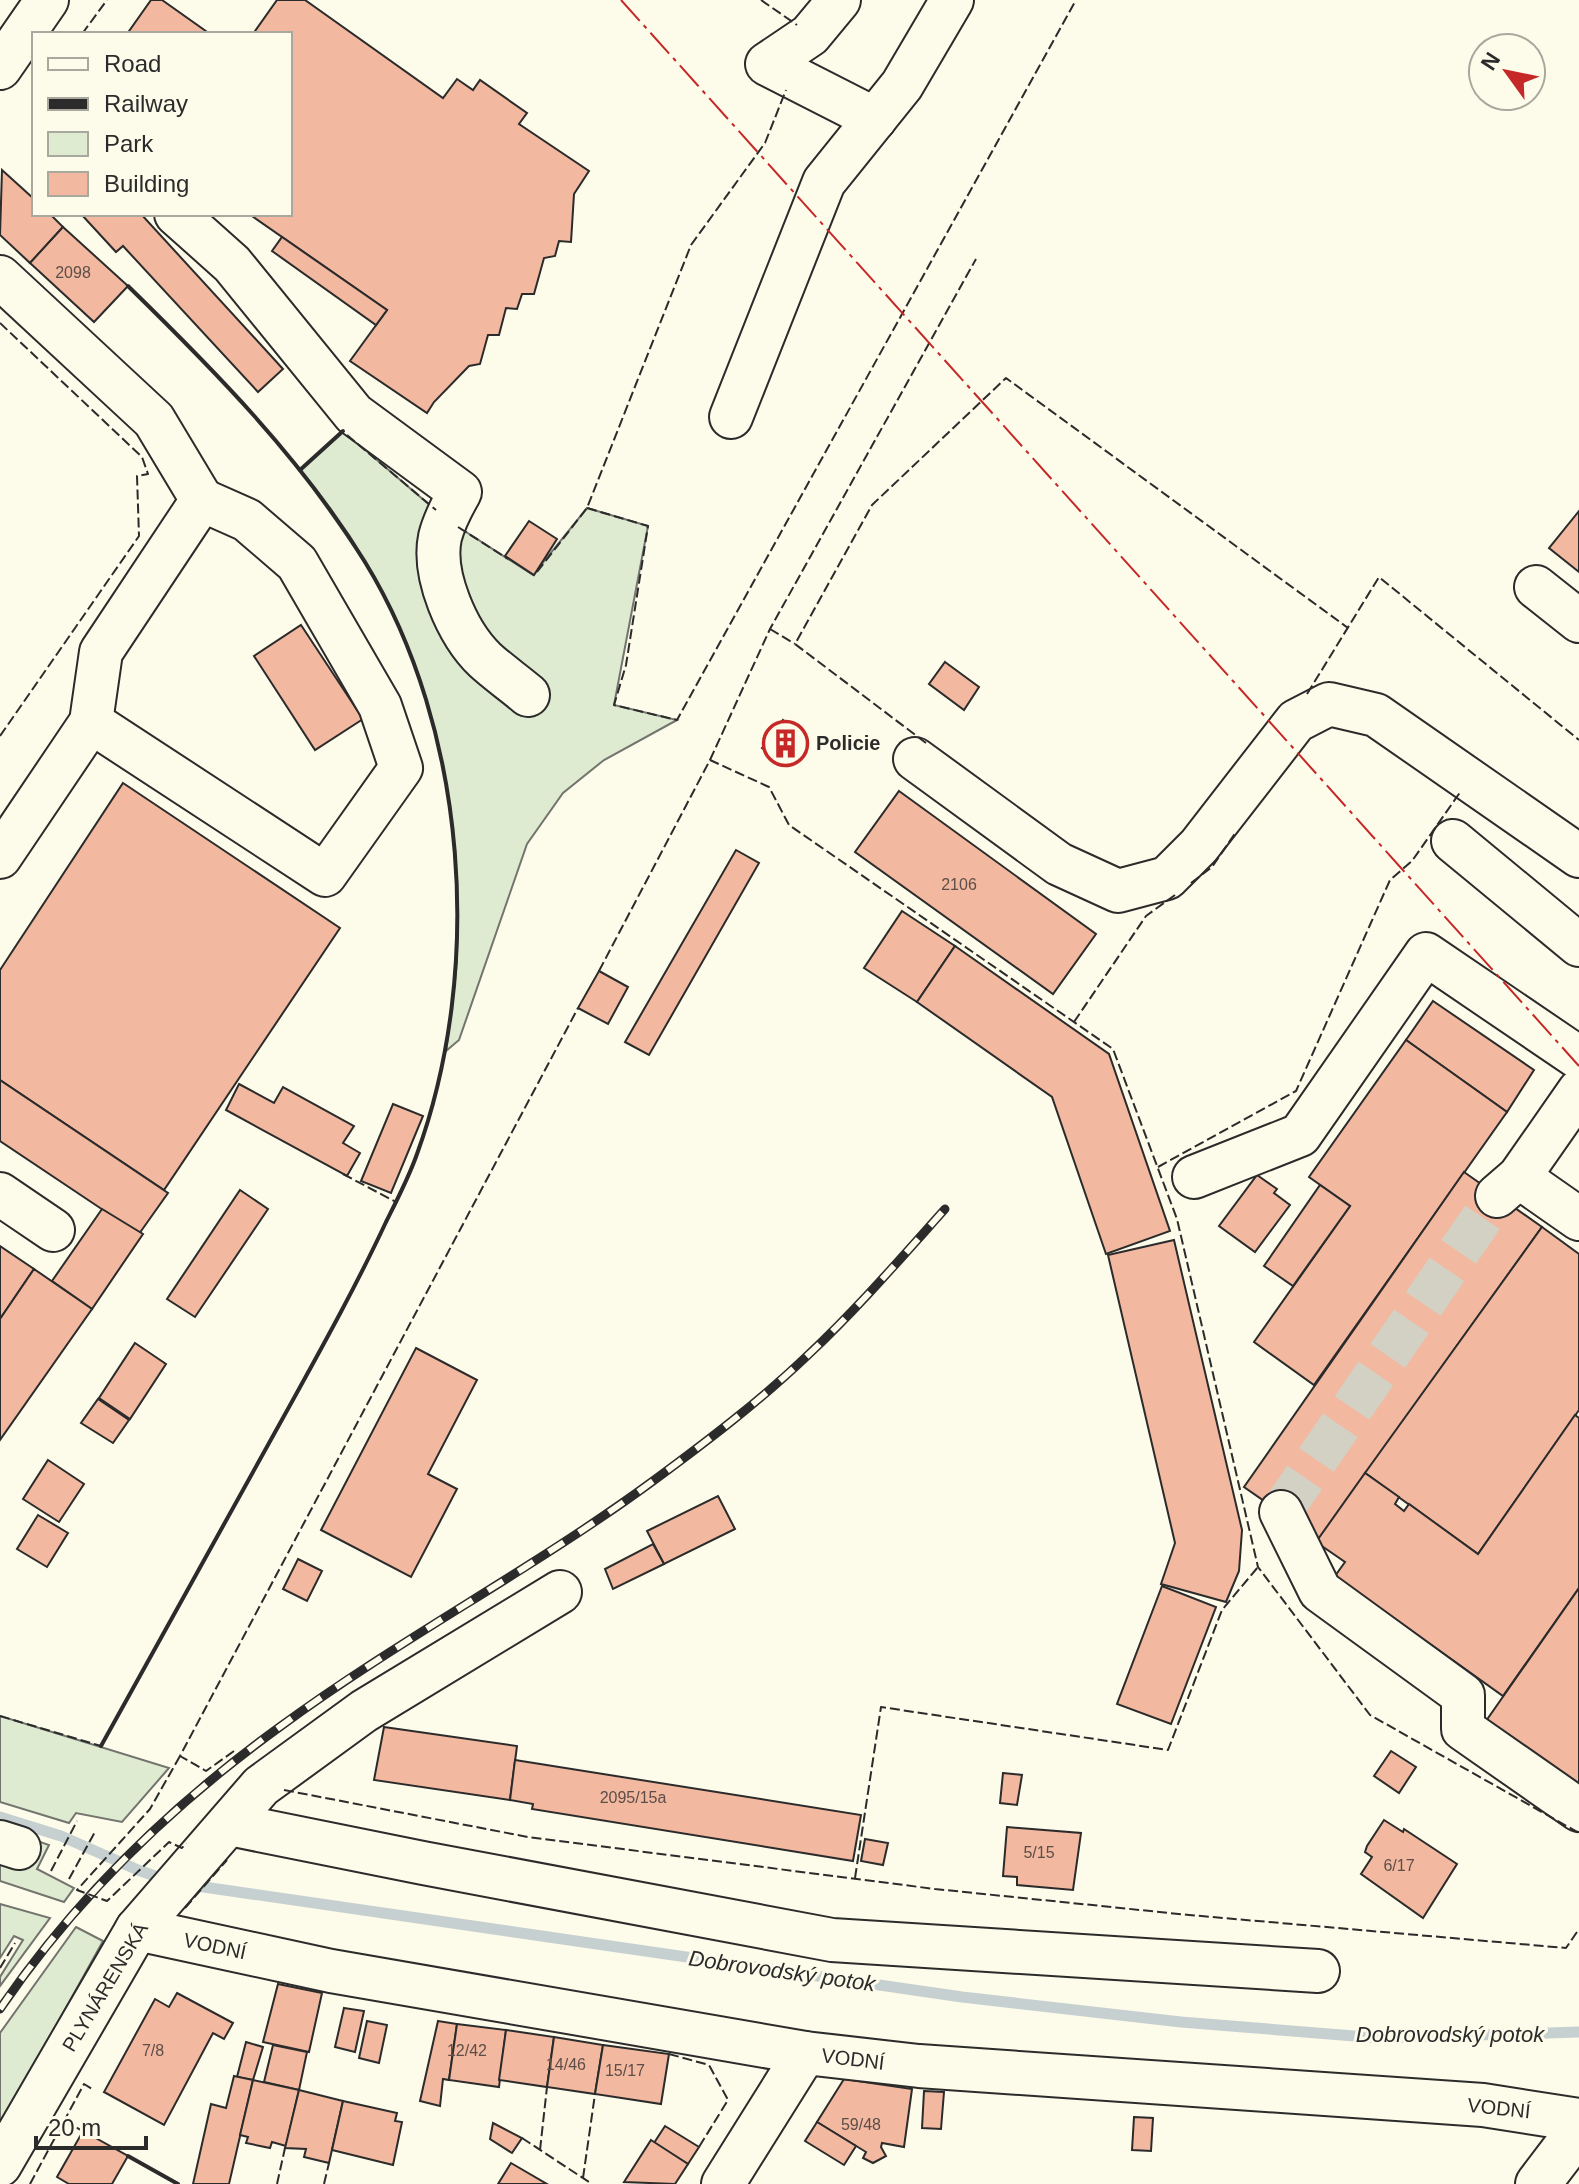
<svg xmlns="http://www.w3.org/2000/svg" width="1579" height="2184" font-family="Helvetica,sans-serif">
	<rect width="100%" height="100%" fill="#fdfbea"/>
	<g fill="#deebd1" stroke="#74746e" stroke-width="2">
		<path d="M343,431l103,88 87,56 54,-67 61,18 -34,179 63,15 -73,40 -41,33 -36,51 -68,196 -13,11c4,-32 10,-65 11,-97 5,-110 -13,-224 -57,-326 -25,-57 -64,-107 -100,-158z"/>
		<path d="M0,1716l169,52 -47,54 -46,-9 -7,10 -69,-21z"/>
		<path d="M0,1828l49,17 -12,24 37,19 -10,14 -64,-21z"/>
		<path d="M0,1904l50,14 -50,68v-9l23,-37 -9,-4 -14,22z"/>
		<path d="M76,1927l27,14 -103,186v-94z"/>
	</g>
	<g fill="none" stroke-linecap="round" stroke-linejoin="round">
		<g stroke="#c7d0d0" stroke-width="11">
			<path d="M0,1817l61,19 77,34 31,11"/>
			<path d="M190,1885l772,112 219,25 198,16 200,-6"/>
		</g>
	</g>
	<g fill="#f2b8a0" stroke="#2b2b2b" stroke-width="2">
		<path d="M151,0h11l48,34h-83z"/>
		<path d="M277,0h28l138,98 14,-19 16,11 7,-10 47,33 -8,11 70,47 -15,23 -3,48 -12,-1 -4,15 -11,2 -10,36h-12l-5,15 -11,-1 -7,27h-11l-8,29 -11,2 -35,36 -7,11 -77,-52 37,-51 -138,-96h41v-180h-37z"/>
		<path d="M2,170l32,29v15h16l13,13 -33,36 -30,-28z"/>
		<path d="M81,214h60l142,155 -25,23 -135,-146 -7,6z"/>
		<path d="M63,227l65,59 -34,36 -64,-59z"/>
		<path d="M282,237l105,73 -11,15 -104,-74z"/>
		<path d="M1579,511v61l-30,-24z"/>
		<path d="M529,521l28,18 -23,36 -29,-19z"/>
		<path d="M301,625l62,94 -48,31 -61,-94z"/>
		<path d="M945,662l34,25 -15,23 -35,-26z"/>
		<path d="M783,720l24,17 -20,29 -25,-18z"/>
		<path d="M123,783l217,145 -176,262 -164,-110v-110z"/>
		<path d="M899,791l197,143 -43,60 -198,-142z"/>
		<path d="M736,850l23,13 -110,192 -24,-13z"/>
		<path d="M902,911l53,35 -38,56 -53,-34z"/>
		<path d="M955,946l154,108 61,177 -64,23 -54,-157 -135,-95z"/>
		<path d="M599,971l29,16 -20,37 -30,-16z"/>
		<path d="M1433,1001l101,69 -27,42 -101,-72z"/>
		<path d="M1406,1040l101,72 -193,273 -60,-43 96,-136 -41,-29z"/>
		<path d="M0,1080l168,113 -29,41 -139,-93z"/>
		<path d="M239,1084l35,19 9,-16 71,39 -11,17 17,10 -13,23 -121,-66z"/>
		<path d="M393,1104l30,12 -32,77 -30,-12z"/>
		<path d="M1464,1172l78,55 -223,312 -75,-52z"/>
		<path d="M1257,1175l20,14 -3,4 16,12 -35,47 -36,-26z"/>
		<path d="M1320,1185l30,21 -57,80 -29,-20z"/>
		<path d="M240,1190l28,19 -73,108 -28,-18z"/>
		<path d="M102,1209l41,25 -51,75 -40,-28z"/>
		<path d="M1542,1227l37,27v156l-101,144 -113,-81z"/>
		<path d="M1174,1240l68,290 -3,41 -13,31 -65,-18 14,-41 -67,-288z"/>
		<path d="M0,1246l34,23 -34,50z"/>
		<path d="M34,1269l58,40 -92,131v-121z"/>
		<path d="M135,1343l31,21 -36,55 -31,-21z"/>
		<path d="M416,1348l61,32 -49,94 29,15 -46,88 -90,-47z"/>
		<path d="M98,1399l31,21 -16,23 -32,-20z"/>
		<path d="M1575,1415l4,3v170l-76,108 -168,-120 10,-14 -29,-20 49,-69 34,24 -4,7 9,7 5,-7 69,50z"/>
		<path d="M48,1460l36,24 -25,38 -36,-23z"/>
		<path d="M718,1496l17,33 -71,35 -17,-33z"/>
		<path d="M38,1515l30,18 -21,34 -30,-18z"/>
		<path d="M653,1544l11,20 -51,25 -8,-20z"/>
		<path d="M298,1559l24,12 -15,30 -24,-12z"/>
		<path d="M1162,1586l54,21 -45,117 -54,-20z"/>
		<path d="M1579,1588v200l-93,-67z"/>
		<path d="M384,1727l133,19 -7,54 -136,-20z"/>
		<path d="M1391,1751l25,16 -17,26 -25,-17z"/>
		<path d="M515,1760l346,55 -8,46 -321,-52 1,-5 -23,-4z"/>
		<path d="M1003,1773l19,2 -5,30 -17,-2z"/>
		<path d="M1384,1820l19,12 1,-3 53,35 -34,54 -62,-44 11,-17 -7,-5 2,-6z"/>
		<path d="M1007,1827l74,6 -8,57 -56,-5v-8l-14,-1z"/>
		<path d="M865,1839l23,4 -5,22 -22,-4z"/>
		<path d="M278,1984l44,9 -13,59 -46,-10z"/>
		<path d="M177,1993l56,30 -9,16 -11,-6 -49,92 -60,-33 51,-93 14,8z"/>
		<path d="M344,2008l20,3 -9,41 -20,-5z"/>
		<path d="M367,2021l20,4 -8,38 -20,-5z"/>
		<path d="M438,2021l19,3 -8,56 -6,-1 -3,27 -20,-5z"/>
		<path d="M457,2024l49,6 -7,57 -50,-7z"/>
		<path d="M506,2030l48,7 -7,50 -48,-7z"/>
		<path d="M554,2037l49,8 -8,49 -48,-7z"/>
		<path d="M246,2042l17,5 -10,33 -16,-3z"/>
		<path d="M273,2045l34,7 -8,38 -35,-8z"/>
		<path d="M603,2045l66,9 -8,50 -66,-10z"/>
		<path d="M234,2076l19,4 -24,104h-36l18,-80 15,4z"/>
		<path d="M844,2079l68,10 -8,58 -22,-4 -1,4 5,9 -13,7 -10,-5 3,-6 -49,-30z"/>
		<path d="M253,2080l46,10 -13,56 -14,-4 -2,6 -24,-5 2,-6 -8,-2z"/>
		<path d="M299,2090l44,11 -14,62 -25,-6 2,-8 -21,-1z"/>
		<path d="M924,2091l20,1 -3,37 -19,-1z"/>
		<path d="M343,2101l54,12 -2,8 7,1 -9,43 -61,-15z"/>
		<path d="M1134,2117l19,1 -2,33 -19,-1z"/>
		<path d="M817,2122l39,24 -12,19 -39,-24z"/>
		<path d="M493,2123l29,15 -10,15 -22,-14z"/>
		<path d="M665,2126l34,21 -11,17 -34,-21z"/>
		<path d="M83,2131l45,25 -16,28h-43l-12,-7z"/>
		<path d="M651,2140l37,24 -13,20 -51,-2z"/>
		<path d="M511,2163l36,21h-49z"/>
	</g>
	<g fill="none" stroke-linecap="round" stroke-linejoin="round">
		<path stroke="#d3d1c4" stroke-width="42" stroke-dasharray="42 21" stroke-linecap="butt" d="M1281,1512l216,-316"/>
		<defs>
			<g id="minor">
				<path d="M839,0l-29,35 -43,29 108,55"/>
				<path d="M0,68l47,-68"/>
				<path d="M176,214l56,50 122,150 106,78c-8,14 -16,29 -20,45 -8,38 17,96 45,123 13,12 29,23 43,35"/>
				<path d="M0,277l154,143 48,80 -101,152 -10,70 -91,135"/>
				<path d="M731,417l93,-235 78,-97 50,-85"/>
				<path d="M1536,587l43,34"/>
				<path d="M91,722l234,153 76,-107 -21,-62 -83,-143 -50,-43 -45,-20"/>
				<path d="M915,759l144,105 59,27 49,-13 32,-32 97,-125 33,-17 47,11 203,141"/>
				<path d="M1453,841l126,104"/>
				<path d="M1194,1177l106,-42 126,-181 153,104"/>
				<path d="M1519,1177l60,42"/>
				<path d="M0,1194l53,36"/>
				<path d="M1497,1196l22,-19 60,-86"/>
				<path d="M1281,1512l39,79 143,104v34l116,81"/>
				<path d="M229,1824l194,39 409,77 486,31"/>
				<path d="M0,1842l19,6"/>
				<path d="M137,1929l194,42 474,82 114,13 564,39 96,15"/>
				<path d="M0,2165l137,-236 124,-143 103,-75 196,-119"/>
				<path d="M723,2184l82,-131"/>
			</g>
			<path id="major" d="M1538,2184l41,-54"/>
		</defs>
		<use href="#minor" stroke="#2b2b2b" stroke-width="46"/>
		<use href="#major" stroke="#2b2b2b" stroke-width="48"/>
		<use href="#minor" stroke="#fdfbea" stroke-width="42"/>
		<use href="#major" stroke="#fdfbea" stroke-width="44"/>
		<defs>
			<path id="rail" d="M0,2009c75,-110 173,-205 281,-283 120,-88 252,-157 372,-245 53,-39 107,-80 155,-126 49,-46 93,-97 137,-146"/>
		</defs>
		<use href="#rail" stroke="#2b2b2b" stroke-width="9"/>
		<use href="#rail" stroke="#fdfbea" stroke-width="6" stroke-dasharray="18" stroke-linecap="butt"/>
		<g stroke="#2b2b2b" stroke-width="2" stroke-dasharray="10 4" stroke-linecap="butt">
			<path d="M761,0l36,25"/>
			<path d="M82,34l25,-34"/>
			<path d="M34,101l-2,3 2,2"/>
			<path d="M0,323l142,134 6,17 -11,2 2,60 -139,200"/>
			<path d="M347,435l89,75"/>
			<path d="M587,508l61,18 -22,139 -12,40 63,15 399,-720"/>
			<path d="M458,527l50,32"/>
			<path d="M537,572l50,-64 104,-263 74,-102 21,-53"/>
			<path d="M770,629l25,15"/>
			<path d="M1307,694l72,-117 200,163"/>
			<path d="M926,743l-131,-99 77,-139 134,-127 342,250"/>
			<path d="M710,760l60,-131 206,-370"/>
			<path d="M1191,883l21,-16 24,-35"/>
			<path d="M599,971l111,-211 59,27 20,38 324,224 64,170 81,348 112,148 209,118"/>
			<path d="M1074,1022l72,-106 29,-21"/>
			<path d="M1158,1167l138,-76 94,-211 22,-19 49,-70"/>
			<path d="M343,1174l53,28"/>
			<path d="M0,1716l101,30"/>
			<path d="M234,1751l-28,20 -26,-15 398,-748"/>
			<path d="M180,1756l-30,53 -73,81 30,11 62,-59 13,6 4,-5"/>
			<path d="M284,1790l244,47 407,52 254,26 377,33 13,-19"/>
			<path d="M51,1871l26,-50"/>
			<path d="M855,1878l26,-171 287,43 54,-140 36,-43"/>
			<path d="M69,1879l27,-49"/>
			<path d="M185,1908l42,-48"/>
			<path d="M0,1968l15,-25"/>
			<path d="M669,2054l40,11 19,35 -29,47"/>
			<path d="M64,2121l19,10"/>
			<path d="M522,2138l70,46"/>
			<path d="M540,2150l7,-63"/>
			<path d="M583,2178l12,-84"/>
			<path d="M30,2184l54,-100 8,5"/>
			<path d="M277,2184l8,-36"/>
			<path d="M324,2184l5,-21"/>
		</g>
		<g stroke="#2b2b2b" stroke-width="4">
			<path d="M300,470l43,-39"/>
			<path d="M101,1746c64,-116 129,-232 193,-348 32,-58 64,-116 92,-176 11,-22 23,-45 31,-68 67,-184 51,-424 -52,-592 -64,-104 -151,-192 -237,-276"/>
			<path d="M128,2156l50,28"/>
		</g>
		<path stroke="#c62828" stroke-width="2" stroke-dasharray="28 6 4 6" stroke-linecap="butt" d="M621,0l958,1066"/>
	</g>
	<defs>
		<symbol id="building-ring" viewBox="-11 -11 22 22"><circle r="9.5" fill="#fdfbea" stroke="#c62828" stroke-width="1.5"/><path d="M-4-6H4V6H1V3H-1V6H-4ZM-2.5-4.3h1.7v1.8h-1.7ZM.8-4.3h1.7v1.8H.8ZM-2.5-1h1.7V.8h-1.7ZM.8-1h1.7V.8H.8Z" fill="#c62828"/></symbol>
	</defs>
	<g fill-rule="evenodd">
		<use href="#building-ring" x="760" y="718" width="51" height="51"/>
	</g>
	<g text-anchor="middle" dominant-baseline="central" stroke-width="6" stroke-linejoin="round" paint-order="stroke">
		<g font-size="16" fill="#5d4e48">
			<text x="73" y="272">2098</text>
			<text x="959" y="884">2106</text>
			<text x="633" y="1797">2095/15a</text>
			<text x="1039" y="1852">5/15</text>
			<text x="1399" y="1865">6/17</text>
			<text x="153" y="2050">7/8</text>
			<text x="467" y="2050">12/42</text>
			<text x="566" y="2064">14/46</text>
			<text x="625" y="2070">15/17</text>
			<text x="861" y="2124">59/48</text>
		</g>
		<g font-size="20" font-weight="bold" fill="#2b2b2b" stroke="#fdfbea" text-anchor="start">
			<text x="816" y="743">Policie</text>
		</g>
		<g font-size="20" fill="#2b2b2b" stroke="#fdfbea">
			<text transform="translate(215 1946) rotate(12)">VODNÍ</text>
			<text transform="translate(105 1987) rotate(-59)">PLYNÁRENSKÁ</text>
			<text transform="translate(853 2059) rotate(7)">VODNÍ</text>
			<text transform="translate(1499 2108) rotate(6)">VODNÍ</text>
		</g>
		<g font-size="22" font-style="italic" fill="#2b2b2b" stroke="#fdfbea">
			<text transform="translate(782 1971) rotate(8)">Dobrovodský potok</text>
			<text x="1450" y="2034">Dobrovodský potok</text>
		</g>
	</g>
	<rect x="32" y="32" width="260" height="184" fill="#fdfbea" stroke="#a9a89e" stroke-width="2"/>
	<rect x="48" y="58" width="40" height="12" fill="#fdfbea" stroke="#a9a89e" stroke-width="2"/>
	<text x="104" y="72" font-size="24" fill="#2b2b2b">Road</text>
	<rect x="48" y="98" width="40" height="12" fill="#2b2b2b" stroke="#a9a89e" stroke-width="2"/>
	<text x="104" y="112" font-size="24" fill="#2b2b2b">Railway</text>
	<rect x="48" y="132" width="40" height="24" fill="#deebd1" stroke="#a9a89e" stroke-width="2"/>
	<text x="104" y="152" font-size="24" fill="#2b2b2b">Park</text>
	<rect x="48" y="172" width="40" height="24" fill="#f2b8a0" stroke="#a9a89e" stroke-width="2"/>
	<text x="104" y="192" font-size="24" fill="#2b2b2b">Building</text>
	<g transform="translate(1507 72) rotate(303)"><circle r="38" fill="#fdfbea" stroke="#a9a89e" stroke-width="2"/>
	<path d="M0-6L14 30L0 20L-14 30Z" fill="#c62828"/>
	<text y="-12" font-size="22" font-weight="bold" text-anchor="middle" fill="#2b2b2b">N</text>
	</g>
	<path d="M36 2136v12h110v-12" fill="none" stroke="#2b2b2b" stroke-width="4"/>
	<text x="48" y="2136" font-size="24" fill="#2b2b2b" stroke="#fdfbea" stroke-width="6" paint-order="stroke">20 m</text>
</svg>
